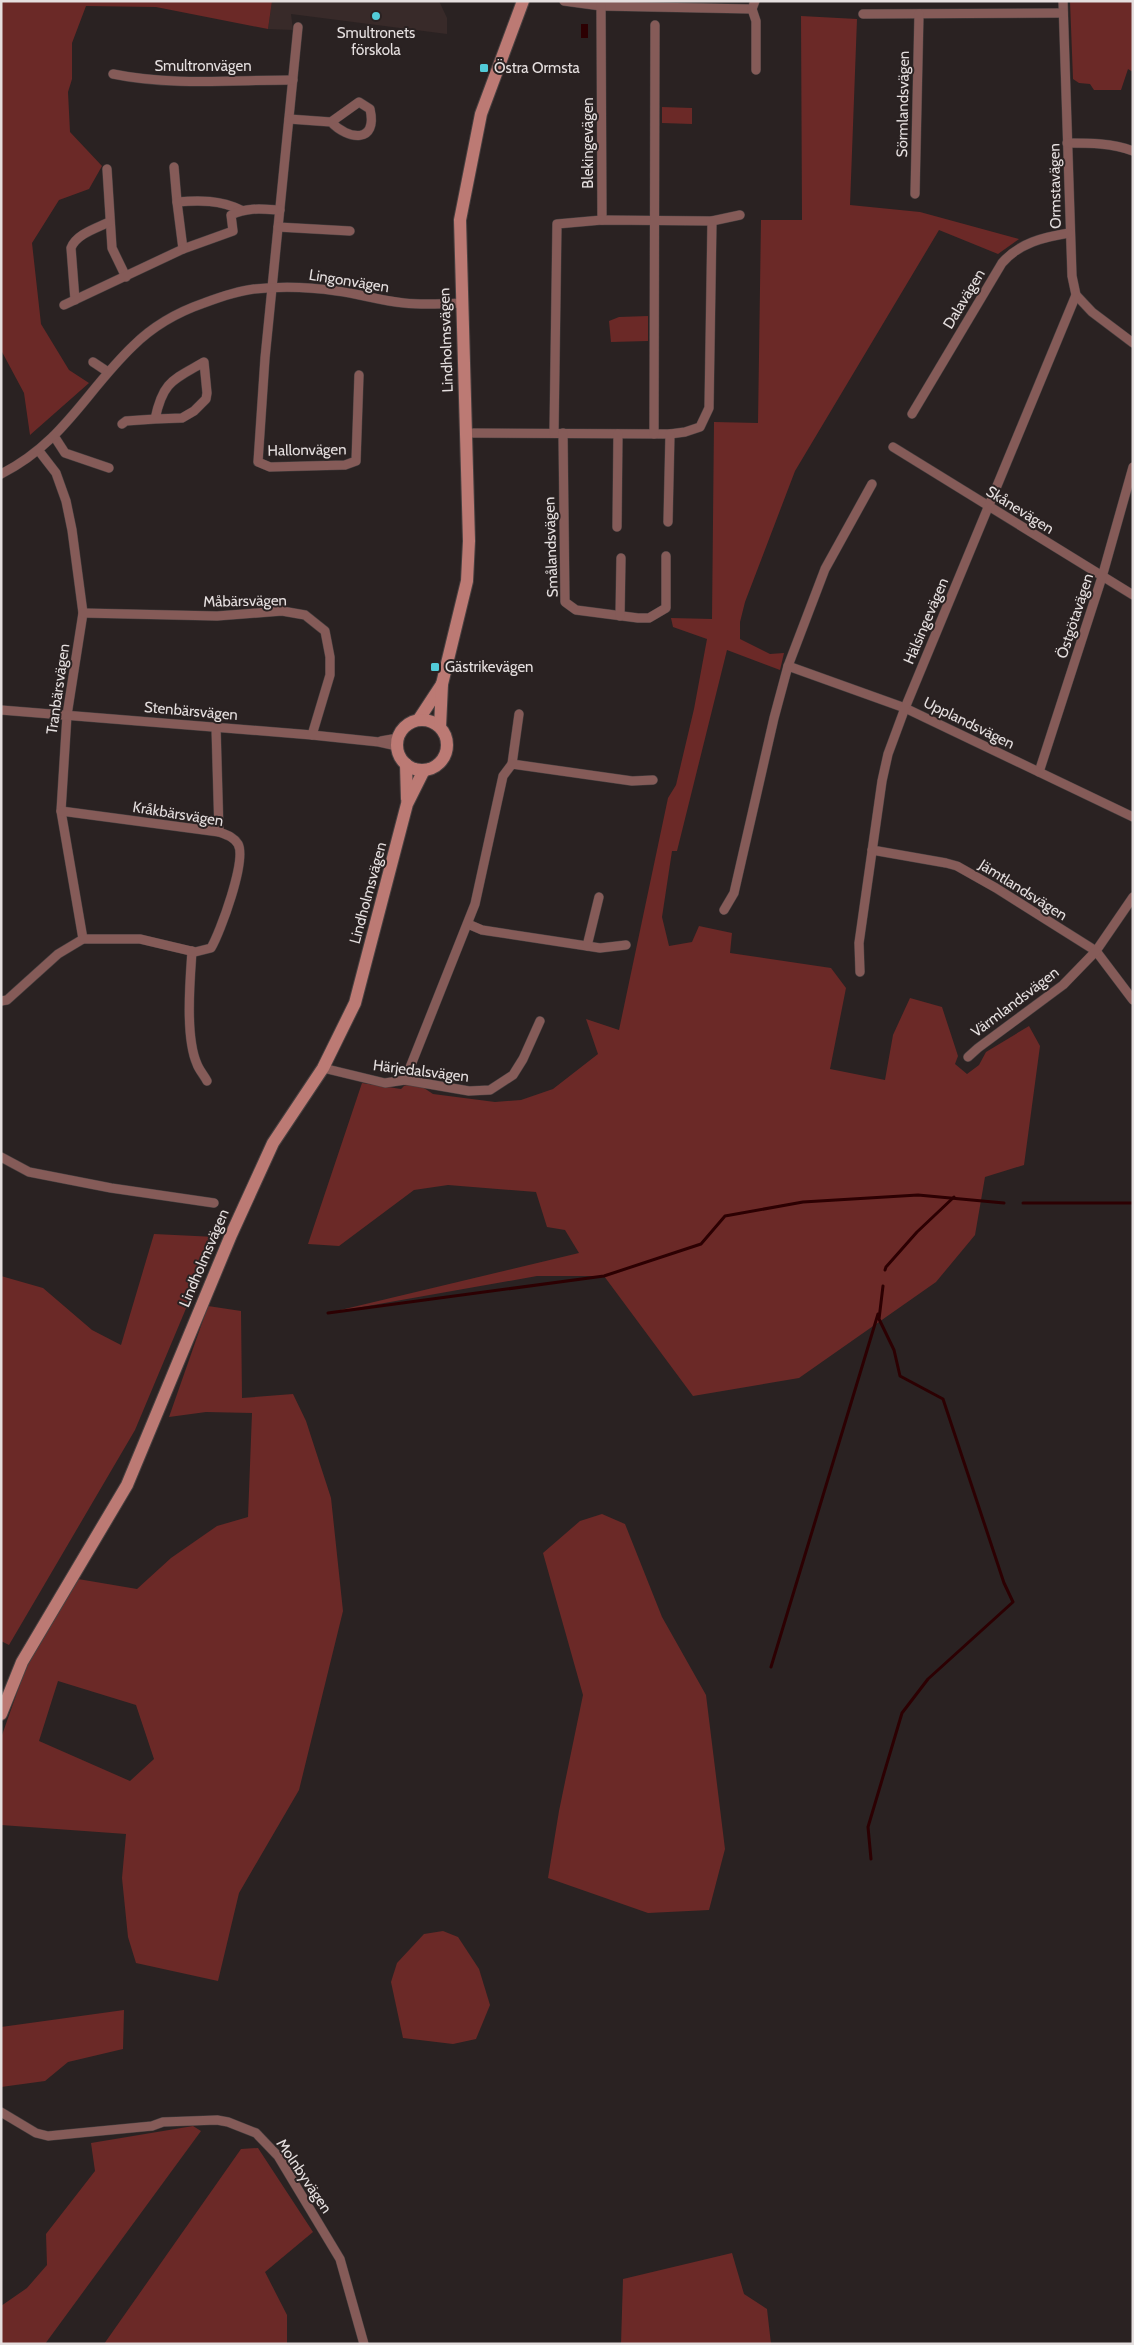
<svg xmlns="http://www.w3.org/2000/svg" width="1134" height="2345" font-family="Cabin,sans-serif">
	<rect width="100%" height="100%" fill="#2a2222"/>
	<path fill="#382a29" d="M272,1h167l8,17v16l-156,-20 2,16 -25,-1z"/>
	<g fill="#6b2927" fill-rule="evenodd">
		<path d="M1,1h271l-4,28 -112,-22 -70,-1 -14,37v36l-4,13 2,40 32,34 -13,23 -30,11 -27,43 9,81 28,46 20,13 -59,52 -6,-42 -23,-43z"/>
		<path d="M1070,1h63v71l-5,-3 -7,21h-27l-4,-6 -11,-1 -6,-4z"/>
		<path d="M801,16l56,3 -7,186 70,7 99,27 -21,15 -59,-24 -144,241 -50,131 -5,20v17l30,15 14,-1 -4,17 -53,-20 -50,201h-5l-10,66 7,29 23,-4 7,-16 33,7 -2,20 101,15 15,20 -16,81 55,11 8,-45 17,-37 32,9 16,49 -3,8 12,10 12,-9 7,-13 43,-26 11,20 -16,119 -39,12 -10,58 -39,47 -137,96 -106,18 -89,-120h-67l-209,37 251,-60 -14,-23 -18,-3 -11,-35 -88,-7 -34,5 -75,56 -31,-2 54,-161 39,6 3,-3 11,-4 18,12 62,8 26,-2 32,-11 45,-35 -12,-35 33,11 49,-232 8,-13 18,-76 13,-70 -34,-12 -2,-9 41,1 2,-197 44,1 3,-203h41z"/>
		<path d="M662,107l30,1v16l-30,-1z"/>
		<path d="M648,316v25l-37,1 -2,-21 10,-4z"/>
		<path d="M154,1234l62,3 -81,193 -126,215 -8,-4v-365l42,12 49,42 29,15z"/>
		<path d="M208,1306l33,5 1,87 51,-4 13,27 25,77 12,113 -44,179 -60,103 -21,88 -82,-18 -8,-26 -6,-59 4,-44 -125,-9v-87l25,-71 52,-88 59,10 34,-31 46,-32 31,-9 4,-104 -46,-1 -37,5zM58,1681l78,24 18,54 -24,22 -91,-40z"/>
		<path d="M602,1514l23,10 37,93 44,78 19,154 -16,61 -61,3 -100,-35 11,-67 24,-116 -40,-142 37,-32z"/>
		<path d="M443,1931l15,6 21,32 11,36 -14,34 -23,5 -50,-6 -12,-56 6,-19 27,-29z"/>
		<path d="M124,2010l-1,39 -55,13 -23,19 -44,6v-60z"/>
		<path d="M193,2126l8,5 -156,213h-44v-38l26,-18 20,-23 -1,-31 49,-63 -4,-28z"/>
		<path d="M258,2148l55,84 -48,40 22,43v29h-183l137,-195z"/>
		<path d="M732,2253l12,41 23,15 4,35h-150l2,-65z"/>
	</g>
	<rect fill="#2c0002" x="581" y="24" width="7" height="14"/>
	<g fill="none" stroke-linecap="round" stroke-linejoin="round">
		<g stroke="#2c0002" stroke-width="3">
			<path d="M1023,1203h110"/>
			<path d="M885,1270l1,-3 31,-35 37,-35"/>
			<path d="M328,1313l276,-37 97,-32 24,-28 78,-14 115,-7 86,8"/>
			<path d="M771,1667l107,-353"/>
			<path d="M871,1859l-3,-32 34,-114 26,-34 85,-77 -9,-19 -61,-184 -43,-23 -6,-26 -15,-31 4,-33"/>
		</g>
		<defs>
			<g id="street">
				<path d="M564,1l37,5 151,3 3,-8"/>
				<path d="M1063,1l9,275 4,19 16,17 41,31"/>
				<path d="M601,6l1,214"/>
				<path d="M752,9l4,12v49"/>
				<path d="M863,14l200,-1"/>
				<path d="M298,27l-33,331 -7,104 12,5 75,-2 11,-4 3,-86"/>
				<path d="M113,74c58,12 121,6 180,6"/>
				<path d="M289,119l42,3c17,18 47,22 39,-13l-11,-7 -28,20"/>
				<path d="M1067,143c23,0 45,0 66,8"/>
				<path d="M174,167l3,35c23,-2 43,-2 64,8"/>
				<path d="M107,169l5,79 14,29"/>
				<path d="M915,194l4,-180"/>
				<path d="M177,202l6,47 50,-18 -2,-16c17,-8 31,-6 49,-5"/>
				<path d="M278,227l72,4"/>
				<path d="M75,300l-4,-52c5,-14 26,-20 38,-26"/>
				<path d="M64,305l119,-56"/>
				<path d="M93,362l15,10"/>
				<path d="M912,414l90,-151c17,-20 42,-26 67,-30"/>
				<path d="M122,424l4,-3 29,-2c8,-38 18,-39 49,-57l3,31 -1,6 -12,12 -12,7 -27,1"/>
				<path d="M465,433l205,1 15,-2 15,-5 9,-19 3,-187"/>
				<path d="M554,433l3,-209 45,-4 110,1 28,-6"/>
				<path d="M563,433l2,169 11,8 62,8h11l17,-10v-52"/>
				<path d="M654,434l1,-409"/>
				<path d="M54,436l11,17 44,15"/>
				<path d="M893,447l240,148"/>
				<path d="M39,451l17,22 10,28 6,29 11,83 -16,102 -6,96 22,128"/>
				<path d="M1,474c63,-32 84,-82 132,-128 19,-19 45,-34 71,-43 16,-6 33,-12 50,-14 28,-3 56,-2 83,2 23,3 45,10 67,12 19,2 38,1 57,0"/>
				<path d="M668,522l2,-88"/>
				<path d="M617,527l1,-93"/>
				<path d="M83,613l134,3 65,-5 23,4 20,16 5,26v18l-18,60"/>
				<path d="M620,616l1,-58"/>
				<path d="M788,666l37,-97 47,-85"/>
				<path d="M1,710l311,25 67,7 18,4"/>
				<path d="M216,727l3,105"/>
				<path d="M381,741l17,-3"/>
				<path d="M512,764l7,-50"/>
				<path d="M1039,772l63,-195 31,-110"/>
				<path d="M872,850l74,13 11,3 39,22 100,63 37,49"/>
				<path d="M724,910l10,-17 40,-175 14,-52 117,42 228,109"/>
				<path d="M468,924l14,6 118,18 26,-3"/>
				<path d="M587,946l12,-49"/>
				<path d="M192,951c-2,29 -7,86 5,113 2,6 7,11 10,17"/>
				<path d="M860,972l-1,-29 23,-162 6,-27 17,-46 171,-413"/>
				<path d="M1,1001l6,-1 51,-46 25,-15h57l55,13 16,-4c9,-15 36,-88 27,-104 -4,-7 -11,-9 -19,-12l-158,-21"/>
				<path d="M968,1057l10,-9 85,-63 33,-34 37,-54"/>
				<path d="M323,1068l62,15 20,-3 64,11 21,-1 23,-15 10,-16 17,-38"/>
				<path d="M405,1080l70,-176 28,-128 9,-12 120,17 21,-1"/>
				<path d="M1,1157l28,15 82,16 103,15"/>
				<path d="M1,2112l35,21 12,3 104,-10 11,-4 54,-2 11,2 28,11 22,23 62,103 24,85"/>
			</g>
			<g id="secondary">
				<path d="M419,719l23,-35"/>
				<circle cx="422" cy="745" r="25"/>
				<path d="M440,727l2,-43 25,-103 2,-40 -9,-321 21,-106 42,-113"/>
				<path d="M406,764l1,35"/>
				<path d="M1,1714l21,-52 105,-177 104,-250 42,-92 50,-75 32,-65 52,-199 17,-34"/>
			</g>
		</defs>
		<use href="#street" stroke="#484040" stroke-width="10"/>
		<use href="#secondary" stroke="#484040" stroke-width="14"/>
		<use href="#street" stroke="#855b58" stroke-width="9"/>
		<use href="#secondary" stroke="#bc7a74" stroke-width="12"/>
	</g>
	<g fill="#52cbd8" stroke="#2a2222" stroke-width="2">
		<circle cx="376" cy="16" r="5"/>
		<rect x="479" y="63" width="10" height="10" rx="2.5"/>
		<rect x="430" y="662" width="10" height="10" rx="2.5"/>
	</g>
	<g text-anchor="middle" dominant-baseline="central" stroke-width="4" stroke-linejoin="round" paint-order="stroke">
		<g font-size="15" fill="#e5dfdf" stroke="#2a2222" text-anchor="start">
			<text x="376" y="33" text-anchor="middle">Smultronets<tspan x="376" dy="17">förskola</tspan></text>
			<text x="494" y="68">Östra Ormsta</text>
			<text x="445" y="667">Gästrikevägen</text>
		</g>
		<g font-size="15" fill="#e5dfdf" stroke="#2a2222">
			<text x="203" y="66">Smultronvägen</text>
			<text transform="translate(903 104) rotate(-89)">Sörmlandsvägen</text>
			<text transform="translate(588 143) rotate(-90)">Blekingevägen</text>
			<text transform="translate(1055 186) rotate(-91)">Ormstavägen</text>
			<text transform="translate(349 281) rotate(9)">Lingonvägen</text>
			<text transform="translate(964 299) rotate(-59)">Dalavägen</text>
			<text transform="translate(446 340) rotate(-92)">Lindholmsvägen</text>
			<text transform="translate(307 450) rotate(-1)">Hallonvägen</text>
			<text transform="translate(1020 510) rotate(32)">Skånevägen</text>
			<text transform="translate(551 547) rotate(-92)">Smålandsvägen</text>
			<text transform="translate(245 601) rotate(-1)">Måbärsvägen</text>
			<text transform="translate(1075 616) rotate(-72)">Östgötavägen</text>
			<text transform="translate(926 621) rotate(-67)">Hälsingevägen</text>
			<text transform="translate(58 689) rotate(-82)">Tranbärsvägen</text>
			<text transform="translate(191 711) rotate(5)">Stenbärsvägen</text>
			<text transform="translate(969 723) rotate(26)">Upplandsvägen</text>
			<text transform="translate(178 814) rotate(9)">Kråkbärsvägen</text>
			<text transform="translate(1023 890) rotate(32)">Jämtlandsvägen</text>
			<text transform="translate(368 893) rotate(-75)">Lindholmsvägen</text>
			<text transform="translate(1015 1002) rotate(-37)">Värmlandsvägen</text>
			<text transform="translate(421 1071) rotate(7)">Härjedalsvägen</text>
			<text transform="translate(204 1258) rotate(-67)">Lindholmsvägen</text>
			<text transform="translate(304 2176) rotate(56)">Molnbyvägen</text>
		</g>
	</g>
	<rect width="1134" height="2345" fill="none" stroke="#e5dfdf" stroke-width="5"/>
</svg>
